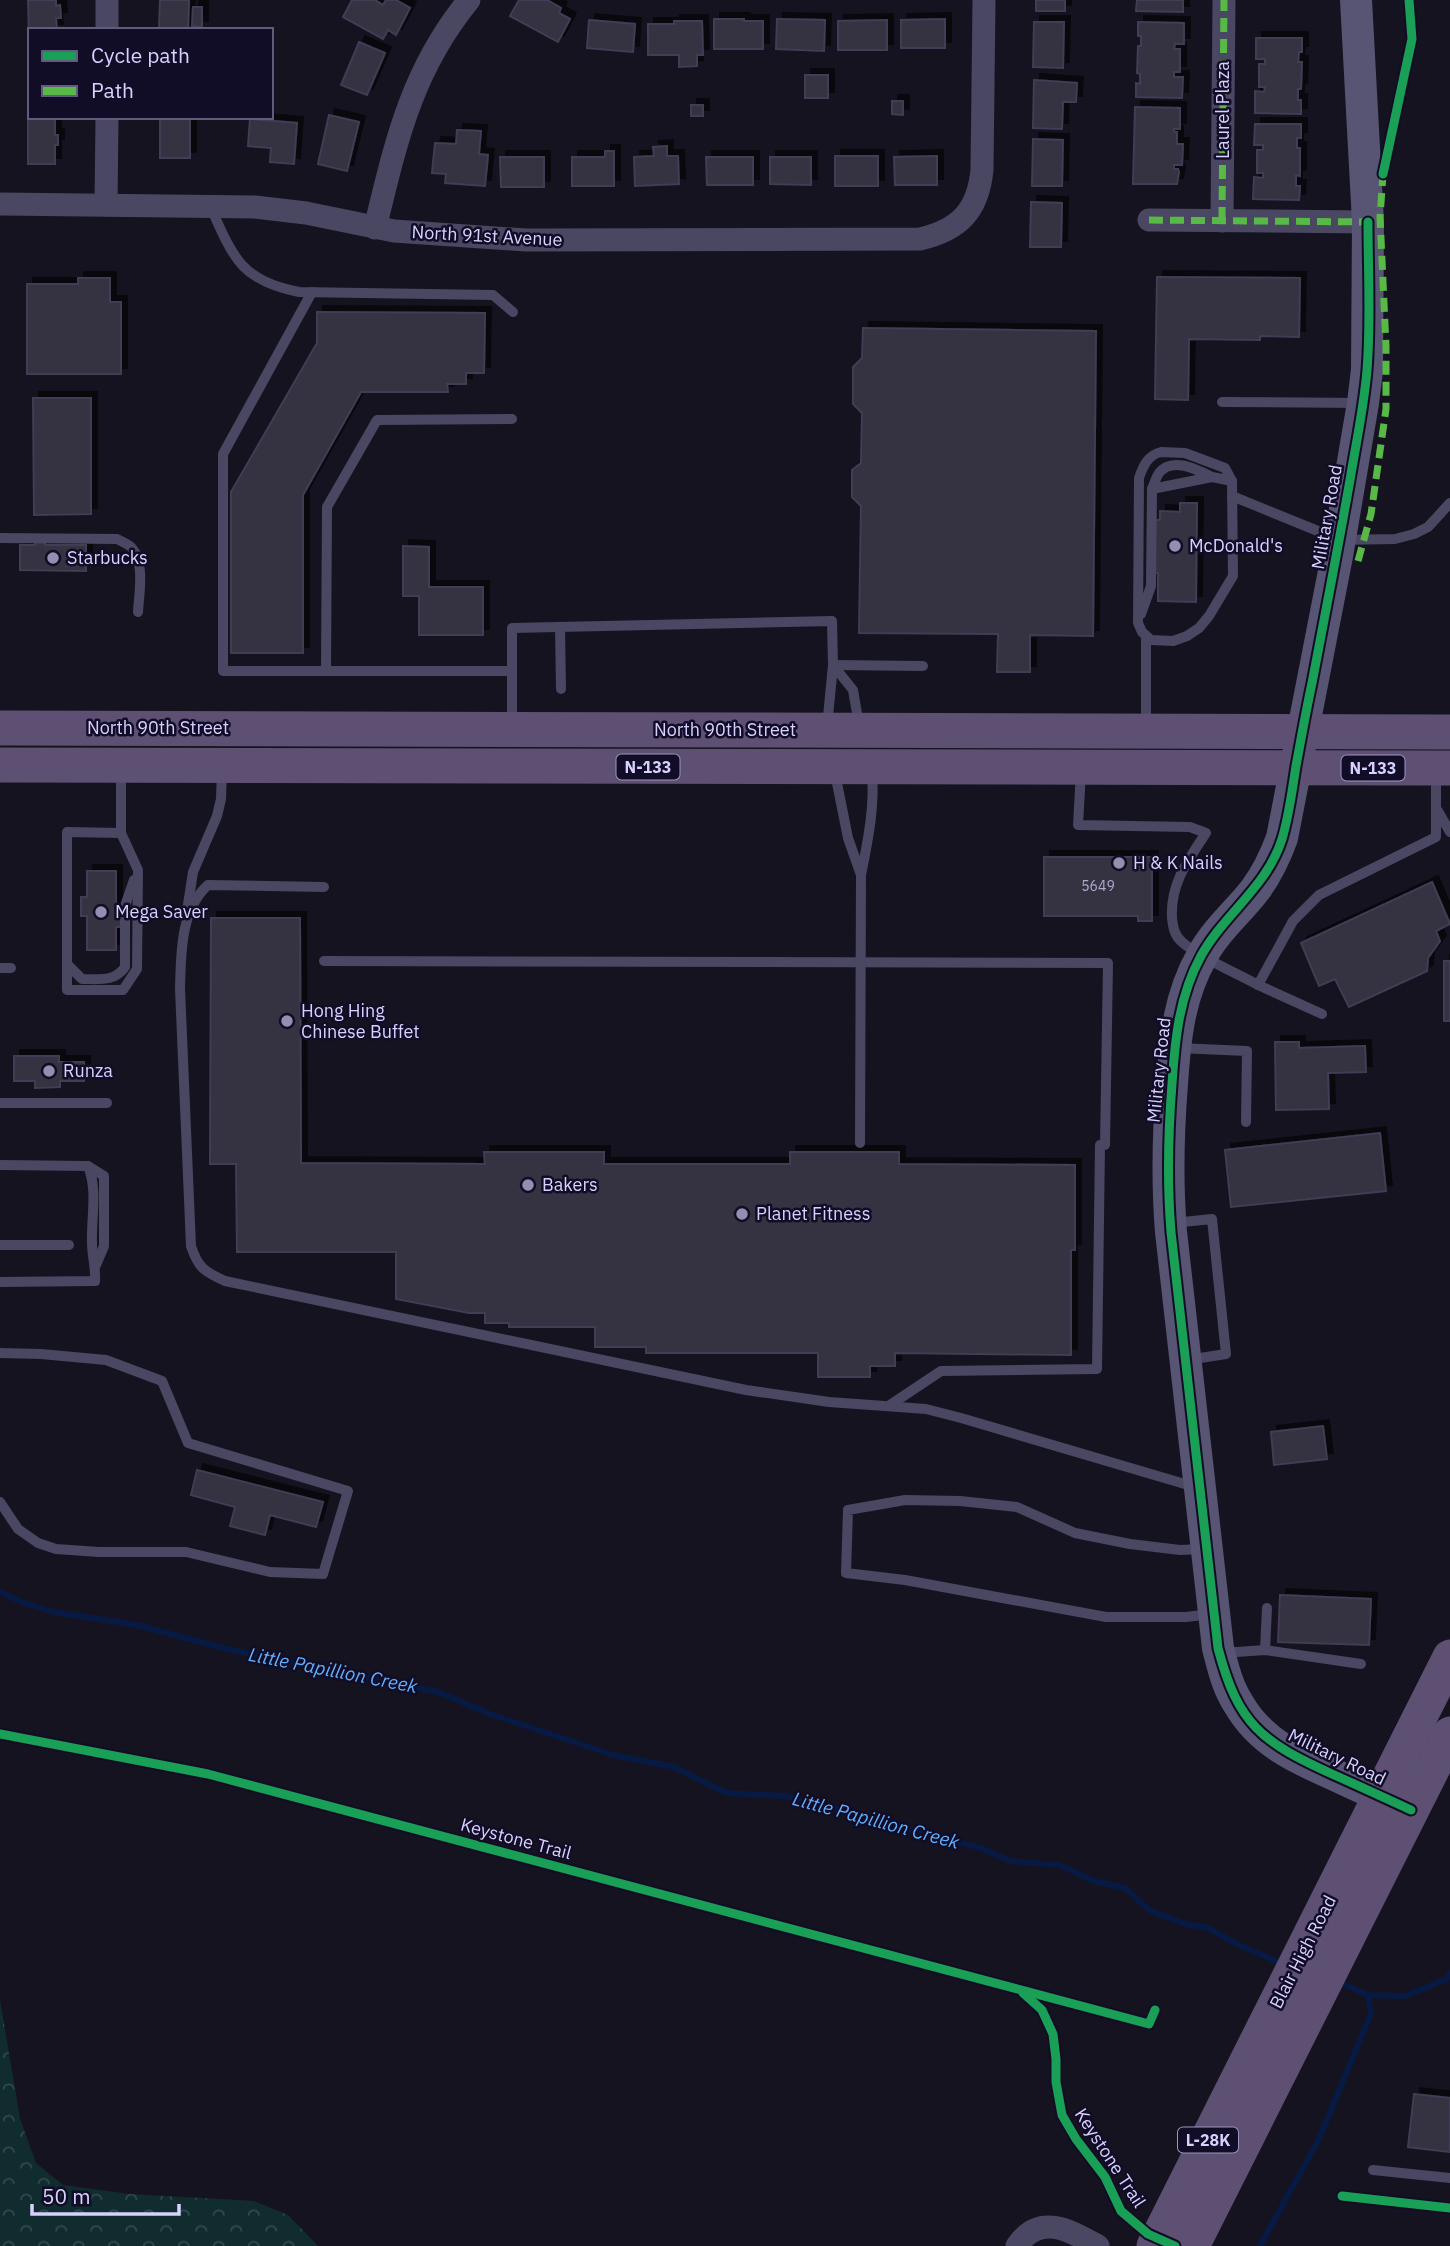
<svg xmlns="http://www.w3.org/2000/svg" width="1450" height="2246" viewBox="0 0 1450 2246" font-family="'IBM Plex Sans',sans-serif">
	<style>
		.forest { fill: url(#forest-crowns) }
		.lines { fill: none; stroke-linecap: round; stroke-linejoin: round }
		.stream { stroke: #071a43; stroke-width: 6 }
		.building { fill: #343042; stroke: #423c54; stroke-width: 2; filter: url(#shadow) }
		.lane { stroke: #494761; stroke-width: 10 }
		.street { stroke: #494761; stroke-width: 23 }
		.secondary { stroke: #575474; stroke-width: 32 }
		.primary { stroke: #5d5072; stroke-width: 35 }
		.quiet { stroke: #58b947; stroke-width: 7; stroke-dasharray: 14 7; stroke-linecap: butt }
		.cycleway-casing { stroke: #120d26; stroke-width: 13 }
		.cycleway { stroke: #1a9f57; stroke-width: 9 }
		.poi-dot { fill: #948eb1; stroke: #120d26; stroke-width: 2.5 }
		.labels { text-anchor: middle; stroke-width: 5; stroke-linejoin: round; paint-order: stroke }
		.number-label { font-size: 14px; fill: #afa9d0 }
		.shield { fill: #120d26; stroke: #9d96be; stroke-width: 2 }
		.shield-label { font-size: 16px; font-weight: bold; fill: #d8d1ff }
		.street-label { font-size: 18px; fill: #d8d1ff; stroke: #120d26 }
		.poi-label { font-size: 18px; fill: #d8d1ff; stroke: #120d26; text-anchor: start }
		.water-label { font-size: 19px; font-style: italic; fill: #5fb0ff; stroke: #120d26 }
	</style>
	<defs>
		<pattern id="forest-crowns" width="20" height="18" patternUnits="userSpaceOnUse" patternTransform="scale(1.75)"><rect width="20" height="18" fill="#102c2e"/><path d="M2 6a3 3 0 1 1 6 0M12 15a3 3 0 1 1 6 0" fill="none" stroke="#324a4d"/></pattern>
		<filter id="shadow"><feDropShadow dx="6" dy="-6" stdDeviation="0" flood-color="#0009"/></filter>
	</defs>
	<rect width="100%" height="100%" fill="#161320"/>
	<!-- forest -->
	<polygon class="forest" points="0,2000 20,2119 36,2163 63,2185 129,2194 254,2201 288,2215 318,2246 0,2246"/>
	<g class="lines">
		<!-- stream -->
		<g class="stream">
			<polyline points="0,1592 24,1603 54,1612 137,1625 227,1649 438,1692 490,1714 613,1755 674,1767 726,1793 786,1796 981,1848 1010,1861 1059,1865 1094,1881 1125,1888 1149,1910 1185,1924 1208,1928 1237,1944 1285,1965"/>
			<polyline points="1339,1982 1368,1995 1405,1996 1447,1979 1450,1973"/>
			<polyline points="1260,2246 1319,2139 1371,2013 1368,1995"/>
		</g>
	</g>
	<!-- building -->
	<g class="building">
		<polygon points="28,0 56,0 56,6 60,5 61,18 56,18 57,30 30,30 29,36"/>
		<polygon points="160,0 189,0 188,30 159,30"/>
		<polygon points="352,0 375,0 383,5 386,0 396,0 410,8 396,35 388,30 383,39 343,17"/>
		<polygon points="519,0 547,0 561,8 559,13 570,19 558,42 510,16"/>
		<rect x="1036" y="0" width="29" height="11"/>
		<polygon points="1137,0 1183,0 1183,12 1136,11"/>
		<polygon points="193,7 202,7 202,27 192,26"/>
		<polygon points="714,19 744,19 744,21 763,21 763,49 714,49"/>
		<polygon points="777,19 825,20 824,51 776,49"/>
		<polygon points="945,19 945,48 901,48 901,20"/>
		<polygon points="589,20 635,24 633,52 587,48"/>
		<polygon points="887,20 887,50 838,50 838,21"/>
		<polygon points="674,21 702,21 703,55 697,55 697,66 679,67 679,55 648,55 648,24 674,24"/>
		<polygon points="1034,22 1064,22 1063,68 1033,67"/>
		<polygon points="1138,22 1184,23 1184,44 1175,44 1174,49 1180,49 1180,72 1174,72 1174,77 1183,77 1182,98 1136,97 1136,83 1140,84 1140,74 1137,73 1138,46 1141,46 1141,36 1138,36"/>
		<polygon points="1256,38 1302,38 1302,52 1299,52 1298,62 1302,62 1301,89 1298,89 1298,100 1301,100 1301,114 1255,113 1255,91 1264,92 1265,87 1259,87 1259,64 1265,64 1265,59 1256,59"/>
		<polygon points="359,42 385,53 367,95 341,85"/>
		<rect x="805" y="75" width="23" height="23"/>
		<polygon points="1034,80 1077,83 1076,102 1063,102 1062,129 1033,128"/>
		<polygon points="892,101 903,101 903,115 892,114"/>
		<rect x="691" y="105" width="12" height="11"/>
		<polygon points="1135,107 1180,108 1180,129 1174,129 1174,132 1177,132 1177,144 1183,144 1182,165 1174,165 1174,169 1178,169 1179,172 1177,184 1133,184"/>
		<polygon points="28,115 30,117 55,117 55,135 58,135 58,145 55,145 55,164 28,164"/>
		<polygon points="329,115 359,122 347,171 318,164"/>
		<rect x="160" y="117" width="30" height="41"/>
		<polygon points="250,119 297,123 294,164 270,162 271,148 248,146"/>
		<polygon points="1255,124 1301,124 1301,138 1297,138 1297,148 1300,148 1300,176 1296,175 1296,186 1300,186 1299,200 1253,199 1254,177 1263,178 1263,173 1257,173 1257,150 1263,150 1263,145 1254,145"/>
		<polygon points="457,130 481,131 479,154 488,155 485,186 445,183 446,174 432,173 435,143 456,144"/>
		<polygon points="1033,139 1063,140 1062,186 1032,186"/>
		<polygon points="667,146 667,156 678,156 679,184 635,186 634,157 654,156 653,147"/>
		<polygon points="605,151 614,151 614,186 572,186 572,157 605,157"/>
		<rect x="835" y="156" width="43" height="30"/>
		<polygon points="937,156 937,185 895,185 894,157"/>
		<polygon points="500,157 544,157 544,187 501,187"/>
		<polygon points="706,157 753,157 753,185 707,185"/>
		<polygon points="770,157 811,157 811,185 770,184"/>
		<polygon points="1031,202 1062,203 1061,247 1030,247"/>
		<polygon points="1157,277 1300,278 1299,337 1260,336 1260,340 1189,339 1188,400 1155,399"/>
		<polygon points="78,278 110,278 110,302 121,302 121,374 27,374 27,284 78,284"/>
		<polygon points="317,312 485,313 484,373 466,373 466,384 447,384 448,392 361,392 303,495 303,653 231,653 231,492 317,343"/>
		<polygon points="863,328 1096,331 1093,636 1030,635 1030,672 997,672 998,634 859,633 861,506 852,497 852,470 861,463 862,413 853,404 853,367 862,358"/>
		<polygon points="33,398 91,398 91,514 34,515"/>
		<polygon points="1180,503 1197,503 1196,602 1158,601 1158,573 1153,573 1154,520 1160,520 1160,511 1180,512"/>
		<polygon points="35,540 45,540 45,545 86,545 86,571 20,570 20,545 35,545"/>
		<polygon points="403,546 429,547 429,587 483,587 483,635 419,635 419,596 403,596"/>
		<polygon points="1044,857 1152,857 1152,921 1138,921 1138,916 1044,916"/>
		<polygon points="87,871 116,871 116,909 121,909 121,927 116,927 116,950 87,950 87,916 81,916 81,897 87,897"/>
		<polygon points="1432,882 1450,924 1436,931 1440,941 1428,958 1427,971 1349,1007 1335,979 1319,986 1301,943"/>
		<polygon points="211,918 300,918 301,1163 485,1164 484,1152 604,1152 604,1164 790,1164 790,1152 899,1152 899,1164 1075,1165 1075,1250 1071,1250 1071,1355 895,1353 895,1366 870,1366 870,1377 818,1377 818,1353 646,1353 646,1347 595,1347 595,1327 509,1327 509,1323 485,1323 485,1313 469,1313 396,1299 396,1252 237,1252 236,1164 210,1164"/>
		<rect x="1444" y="961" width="6" height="60"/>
		<polygon points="1275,1042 1299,1042 1299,1048 1365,1046 1366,1072 1328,1073 1329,1109 1276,1110"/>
		<polygon points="14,1056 59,1056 59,1062 84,1062 84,1081 60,1081 60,1087 35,1088 35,1081 14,1081"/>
		<polygon points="1380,1133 1386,1191 1231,1207 1225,1150"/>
		<polygon points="1323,1426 1327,1459 1274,1465 1271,1432"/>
		<polygon points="197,1470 323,1502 316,1527 270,1515 265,1535 230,1526 235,1507 191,1495"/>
		<polygon points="1280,1595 1371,1599 1369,1645 1278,1642"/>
		<polygon points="1414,2094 1450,2098 1450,2152 1408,2147"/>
	</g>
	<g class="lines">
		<!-- lane -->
		<g class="lane">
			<path d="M211 208C233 257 241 281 299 292L493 295 513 312"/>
			<polyline points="312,292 223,454 223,671 326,671"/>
			<polyline points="1222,402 1361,403"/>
			<path d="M1161 452 1185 453 1225 468 1232 481 1233 576 1209 616 1199 628 1187 636 1173 641 1151 640 1142 632 1138 623 1139 478C1143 466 1148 455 1161 452Z"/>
			<path d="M1152 489C1154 485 1156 477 1159 473 1172 456 1198 470 1212 477"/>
			<polyline points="1232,496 1340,540 1395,539 1414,534 1428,527 1450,503"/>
			<path d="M0 538 117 539C122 542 129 544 132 548 145 563 139 594 138 612"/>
			<polyline points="1141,614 1151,586 1152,489 1212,477 1232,481"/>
			<polyline points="560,627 561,689"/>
			<polyline points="833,665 853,690 859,725"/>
			<polyline points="833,665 923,666"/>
			<polyline points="512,671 326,671 327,507 377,420 512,419"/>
			<polyline points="512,724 512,628 832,621 833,665 827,727"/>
			<polyline points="1146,728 1146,636"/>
			<path d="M1081 771 1078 825 1190 827 1206 833C1188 860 1170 884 1172 918 1173 927 1174 935 1182 942 1197 956 1238 974 1258 985L1293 921 1319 895 1436 837V773"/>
			<path d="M835 773 848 838 861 875C868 840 875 807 872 770"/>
			<polyline points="1438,811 1450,832"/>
			<polyline points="121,833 138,870 137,969 123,990 67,990 67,832 121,833 121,768"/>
			<path d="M324 887 208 885C180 910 181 955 180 989L191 1246C198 1268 205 1272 225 1281L746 1390 829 1402 926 1409 961 1418 1195 1487"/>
			<polyline points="187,911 193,872 217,816 221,799 222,768"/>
			<polyline points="324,961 1108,963 1105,1145"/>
			<path d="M67 964 82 979C99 979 115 982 125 967V906L134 880"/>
			<polyline points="0,968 11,968"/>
			<polyline points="1258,985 1322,1014"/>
			<polyline points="1178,1048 1247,1051 1246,1122"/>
			<polyline points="0,1103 107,1103"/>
			<polyline points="860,1143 861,875"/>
			<polyline points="0,1165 88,1166 104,1176 104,1246 96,1265"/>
			<polyline points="1173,1223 1212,1219 1226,1354 1187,1360"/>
			<polyline points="0,1245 69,1245"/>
			<path d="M0 1282 95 1281C96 1268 92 1256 92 1243 91 1218 98 1190 88 1166"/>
			<polyline points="0,1353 41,1354 106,1360 162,1381 188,1443 348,1491 323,1574 270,1572 186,1552 99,1552 56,1549 38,1543 18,1529 0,1502"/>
			<polyline points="890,1405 941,1371 1097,1369 1100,1145"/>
			<polyline points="1204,1549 1180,1550 1130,1544 1075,1533 1017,1507 960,1501 905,1500 848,1510 846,1573 905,1580 1106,1617 1186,1617 1211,1614"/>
			<polyline points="1265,1650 1267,1608"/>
			<polyline points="1222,1653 1265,1650 1361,1664"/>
			<polyline points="1373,2170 1450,2178"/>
		</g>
		<!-- street -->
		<g class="street">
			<polyline points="107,30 107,0"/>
			<path d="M0 204 255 207 306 213 394 231 526 240 920 239C959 230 978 211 982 170L984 0"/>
			<polyline points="106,205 107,117"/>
			<polyline points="1149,220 1368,222"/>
			<polyline points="1222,221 1224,0"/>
			<path d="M375 228C396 142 411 71 469 0"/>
			<path d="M1017 2246C1040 2212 1071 2231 1098 2246"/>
		</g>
		<!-- secondary -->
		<path class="secondary" d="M1356 0 1368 222 1367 370 1363 403 1337 556 1282 838C1275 857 1267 874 1255 890 1238 912 1215 931 1202 956 1179 996 1175 1039 1172 1084 1168 1134 1167 1183 1171 1232L1218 1648C1223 1667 1227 1686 1238 1703 1260 1742 1296 1758 1335 1775 1358 1786 1381 1796 1404 1807"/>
		<!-- primary -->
		<g class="primary">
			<polyline points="0,728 1450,732"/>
			<polyline points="0,765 1450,768"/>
			<polyline points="1154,2246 1450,1657"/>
			<polyline points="1192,2246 1450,1734"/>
		</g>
		<!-- quiet -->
		<g class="quiet">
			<polyline points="1149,220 1368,222"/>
			<polyline points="1222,221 1224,0"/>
			<polyline points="1358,561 1371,514 1386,409 1386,346 1380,217 1383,174"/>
		</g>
		<!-- cycleway casing -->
		<g class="cycleway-casing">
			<g id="cycleway">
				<polyline points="1383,174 1412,39 1409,0"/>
				<path d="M1368 222C1368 271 1371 321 1367 370 1364 407 1356 443 1350 480 1338 548 1325 615 1312 683 1306 711 1301 739 1296 766 1292 791 1289 816 1282 839 1267 887 1224 914 1201 956 1179 996 1175 1040 1172 1084 1168 1134 1167 1183 1171 1232L1218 1648C1238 1725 1262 1742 1332 1774 1359 1786 1385 1798 1411 1810"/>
				<polyline points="0,1734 208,1774 1149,2024 1155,2010"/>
				<polyline points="1023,1993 1042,2010 1053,2034 1056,2059 1056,2082 1062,2115 1076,2139 1105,2177 1121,2211 1148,2234 1175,2246"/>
				<polyline points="1342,2196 1450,2208"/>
			</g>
		</g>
		<!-- cycleway -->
		<use href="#cycleway" class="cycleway"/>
	</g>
	<!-- markers -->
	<g class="poi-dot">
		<circle cx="1175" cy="546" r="7"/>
		<circle cx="53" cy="558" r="7"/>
		<circle cx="1119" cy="863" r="7"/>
		<circle cx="101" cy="912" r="7"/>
		<circle cx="287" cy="1021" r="7"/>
		<circle cx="49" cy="1071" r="7"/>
		<circle cx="528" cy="1185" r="7"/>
		<circle cx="742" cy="1214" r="7"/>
	</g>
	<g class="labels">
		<!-- number labels -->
		<g class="number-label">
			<text x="1098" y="891">5649</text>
		</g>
		<!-- shield labels -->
		<g class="shield">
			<rect x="616.5" y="754.5" width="63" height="25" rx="5"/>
			<rect x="1341.5" y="755.5" width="63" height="25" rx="5"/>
			<rect x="1178" y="2127.5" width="60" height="25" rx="5"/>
		</g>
		<g class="shield-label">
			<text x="648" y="773">N-133</text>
			<text x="1373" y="774">N-133</text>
			<text x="1208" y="2146">L-28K</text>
		</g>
		<!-- street labels -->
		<g class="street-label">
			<text transform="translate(1223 110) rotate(-90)" y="6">Laurel Plaza</text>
			<text transform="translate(487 236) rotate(3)" y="6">North 91st Avenue</text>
			<text transform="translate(1327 517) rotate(-80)" y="6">Military Road</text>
			<text x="158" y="734">North 90th Street</text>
			<text x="725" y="736">North 90th Street</text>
			<text transform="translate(1159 1070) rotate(-84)" y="6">Military Road</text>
			<text transform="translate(1337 1757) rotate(26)" y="6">Military Road</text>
			<text transform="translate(516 1839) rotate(15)" y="6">Keystone Trail</text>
			<text transform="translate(1303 1952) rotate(-63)" y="6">Blair High Road</text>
			<text transform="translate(1110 2158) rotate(57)" y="6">Keystone Trail</text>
		</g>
		<!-- poi labels -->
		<g class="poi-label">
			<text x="1189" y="552">McDonald's</text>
			<text x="67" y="564">Starbucks</text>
			<text x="1133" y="869">H &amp; K Nails</text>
			<text x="115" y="918">Mega Saver</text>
			<text x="301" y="1017">Hong Hing<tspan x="301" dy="21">Chinese Buffet</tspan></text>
			<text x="63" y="1077">Runza</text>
			<text x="542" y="1191">Bakers</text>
			<text x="756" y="1220">Planet Fitness</text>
		</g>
		<!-- water labels -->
		<g class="water-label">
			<text transform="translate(333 1670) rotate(11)" y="7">Little Papillion Creek</text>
			<text transform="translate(876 1820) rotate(15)" y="7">Little Papillion Creek</text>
		</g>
	</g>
	<!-- legend -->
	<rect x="28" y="28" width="245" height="91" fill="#120d26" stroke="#615b7d" stroke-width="2"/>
	<rect x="42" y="51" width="35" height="10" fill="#1a9f57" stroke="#615b7d" stroke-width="2"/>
	<text x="91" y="63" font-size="21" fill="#d8d1ff">Cycle path</text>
	<rect x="42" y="86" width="35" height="10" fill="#58b947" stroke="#615b7d" stroke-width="2"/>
	<text x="91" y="98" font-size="21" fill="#d8d1ff">Path</text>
	<!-- scale -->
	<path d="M32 2204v10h147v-10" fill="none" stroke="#d8d1ff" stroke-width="3.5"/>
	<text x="42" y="2204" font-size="21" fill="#d8d1ff" stroke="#120d26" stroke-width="5" paint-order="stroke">50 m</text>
</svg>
